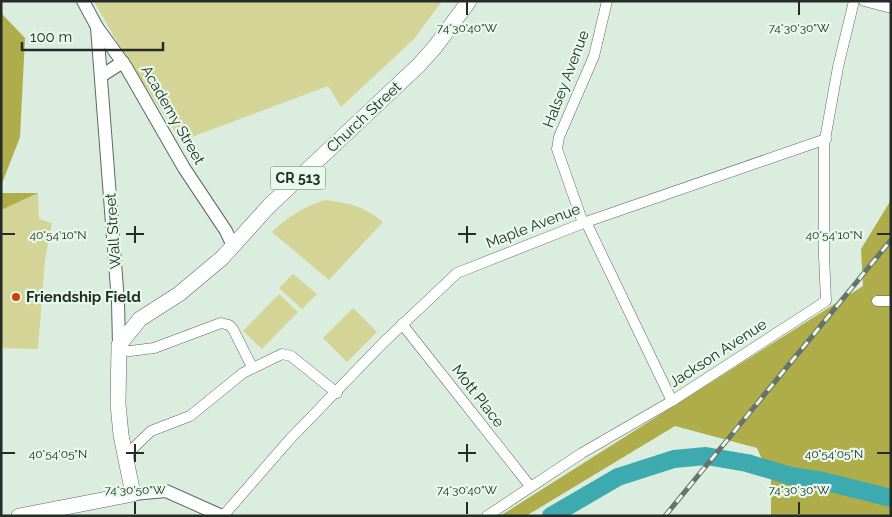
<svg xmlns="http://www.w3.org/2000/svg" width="892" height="517" viewBox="0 0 892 517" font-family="Raleway,sans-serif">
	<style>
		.green { fill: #d4d496 }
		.forest { fill: #aead4a }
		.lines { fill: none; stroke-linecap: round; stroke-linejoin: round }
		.river { stroke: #3daaaf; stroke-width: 18 }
		.minor-casing { stroke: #5a6b5f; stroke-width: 11 }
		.tertiary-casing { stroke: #5a6b5f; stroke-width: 14 }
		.primary-casing { stroke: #5a6b5f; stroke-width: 16 }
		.minor { stroke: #fff; stroke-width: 10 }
		.tertiary { stroke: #fff; stroke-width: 12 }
		.primary { stroke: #fff; stroke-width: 15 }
		.rail-casing { stroke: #67726a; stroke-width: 5 }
		.rail { stroke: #e7faec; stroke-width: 3; stroke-dasharray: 9; stroke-linecap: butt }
		.ticks { fill: none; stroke: #252c27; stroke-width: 2 }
		.poi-dot { fill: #c94401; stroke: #e7faec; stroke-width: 2 }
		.labels { text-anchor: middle; stroke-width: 4.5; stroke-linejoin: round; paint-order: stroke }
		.shield { fill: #e7faec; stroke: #5f6a62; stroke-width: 1 }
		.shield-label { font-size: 14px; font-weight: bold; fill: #252c27 }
		.street-label { font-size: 15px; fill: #252c27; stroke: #e7faec }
		.poi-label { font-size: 15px; font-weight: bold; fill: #252c27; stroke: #e7faec; text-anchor: start }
		.ticks-label { font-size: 12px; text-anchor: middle; fill: #252c27; stroke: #e7faec; stroke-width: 4.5; stroke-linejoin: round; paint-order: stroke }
	</style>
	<rect width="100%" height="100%" fill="#daeddf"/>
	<!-- green -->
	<g class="green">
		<polygon points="94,1 442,1 414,39 341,107 328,86 181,141 120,47"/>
		<polygon points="38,193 39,219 52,223 45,260 38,349 1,348 1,210"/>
		<path d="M325 200C350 203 363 206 383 222L329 280 272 232C288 216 304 207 325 200Z"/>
		<polygon points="293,274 317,294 302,309 279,288"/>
		<polygon points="279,294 298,312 262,349 243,331"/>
		<polygon points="353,308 377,332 347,362 323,338"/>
	</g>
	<!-- forest -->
	<g class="forest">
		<polygon points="1,13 25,38 20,137 1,186"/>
		<polygon points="1,193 38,193 1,210"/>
		<polygon points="891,200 891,516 771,516 771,479 757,448 675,426 526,516 500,516 863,286 861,249"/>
	</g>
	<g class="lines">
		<!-- river -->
		<polyline class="river" points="551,516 618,477 674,459 706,456 747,463 791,476 823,481 891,498"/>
		<!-- minor casing -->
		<g class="minor-casing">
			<g id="minor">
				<polyline points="864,1 891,8"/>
				<polyline points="586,222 672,401"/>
				<polyline points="583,223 557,149 559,137 594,56 607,1"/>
				<polyline points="877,301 891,301"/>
				<polyline points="402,324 530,486"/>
				<polyline points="119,350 130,351 154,348 221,323 229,325 233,329 252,367"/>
				<polyline points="125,456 151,431 190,416 243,373 282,354 291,356 337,393"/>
				<polyline points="223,516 290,439 384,342 457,273 586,222 826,139"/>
				<polyline points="487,516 582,453 672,401 826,301 824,256 824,145 838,67 854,1"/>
			</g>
		</g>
		<!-- tertiary casing -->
		<g class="tertiary-casing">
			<g id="tertiary">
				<polyline points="83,1 97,27 126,67 184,168 226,231 233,246"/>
				<polyline points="97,27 118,302 119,345"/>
				<polyline points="101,76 123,62"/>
				<polyline points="133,494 166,491 222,516"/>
			</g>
		</g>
		<!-- primary casing -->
		<g class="primary-casing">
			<polyline id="primary" points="19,516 133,494 121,435 118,404 119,345 140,319 179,294 222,258 269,206 419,65 435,47 469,1"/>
		</g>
		<!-- minor -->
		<use href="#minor" class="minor"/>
		<!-- tertiary -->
		<use href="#tertiary" class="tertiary"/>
		<!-- primary -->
		<use href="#primary" class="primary"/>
		<!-- rail casing -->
		<g class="rail-casing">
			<polyline id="rail" points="665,516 891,240"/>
		</g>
		<!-- rail -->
		<use href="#rail" class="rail"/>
	</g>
	<!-- ticks -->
	<path class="ticks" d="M467 2V15M799 2V15M135 226V243M467 226V243M2 234H15M126 234H144M458 234H476M877 234H890M135 444V462M467 444V462M2 453H15M126 453H144M458 453H476M877 453H890M135 502V514M467 502V514M799 502V514"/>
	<!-- markers -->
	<circle class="poi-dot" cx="16" cy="297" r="5"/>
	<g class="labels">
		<!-- shield labels -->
		<rect class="shield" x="270.5" y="166.5" width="55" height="23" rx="4"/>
		<g class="shield-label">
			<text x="298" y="183">CR 513</text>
		</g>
		<!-- street labels -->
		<g class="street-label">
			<text transform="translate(566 79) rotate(-69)" y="5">Halsey Avenue</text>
			<text transform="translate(173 115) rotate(60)" y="5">Academy Street</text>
			<text transform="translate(364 117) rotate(-43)" y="5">Church Street</text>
			<text transform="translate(533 226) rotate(-21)" y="5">Maple Avenue</text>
			<text transform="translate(113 231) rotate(-94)" y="5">Wall Street</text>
			<text transform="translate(718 353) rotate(-33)" y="5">Jackson Avenue</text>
			<text transform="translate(478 396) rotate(52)" y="5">Mott Place</text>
		</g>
		<!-- poi labels -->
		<g class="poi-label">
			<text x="26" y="302">Friendship Field</text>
		</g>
	</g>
	<g class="ticks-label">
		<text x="467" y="32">74°30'40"W</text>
		<text x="799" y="32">74°30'30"W</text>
		<text x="58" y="239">40°54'10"N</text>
		<text x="834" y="239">40°54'10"N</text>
		<text x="58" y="458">40°54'05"N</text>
		<text x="834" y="458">40°54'05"N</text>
		<text x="135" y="494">74°30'50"W</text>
		<text x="467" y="494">74°30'40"W</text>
		<text x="799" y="494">74°30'30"W</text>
	</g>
	<!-- border -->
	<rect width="892" height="517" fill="none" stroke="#252c27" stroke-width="5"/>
	<!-- scale -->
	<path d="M22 42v8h141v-8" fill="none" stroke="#252c27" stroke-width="2.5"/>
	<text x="30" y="42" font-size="15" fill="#252c27" stroke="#e7faec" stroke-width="4" paint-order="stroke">100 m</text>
</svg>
